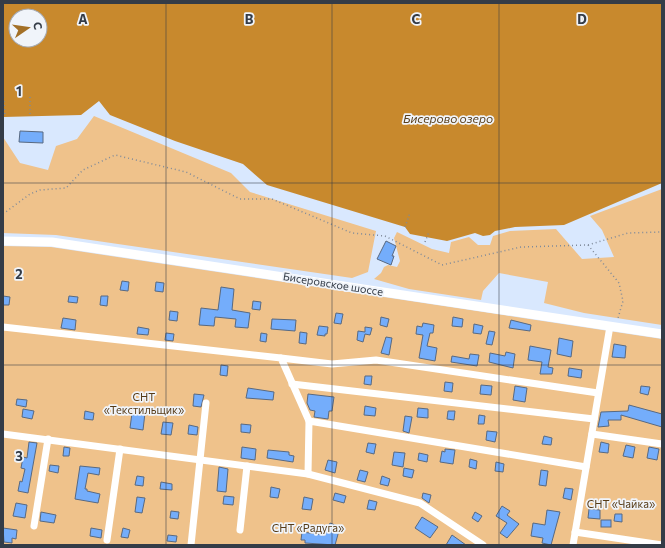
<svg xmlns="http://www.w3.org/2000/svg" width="665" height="548" viewBox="0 0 665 548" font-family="Commissioner,sans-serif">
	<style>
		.green { fill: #efc28b }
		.water { fill: #c8892d; fill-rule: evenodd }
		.building { fill: #74adfb; stroke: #586981 }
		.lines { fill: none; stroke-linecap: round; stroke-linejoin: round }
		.path { stroke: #7f8a9a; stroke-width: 1.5; stroke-dasharray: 1 3; stroke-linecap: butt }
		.minor { stroke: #fff; stroke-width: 7 }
		.major { stroke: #fff; stroke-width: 9 }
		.grid { fill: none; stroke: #343c47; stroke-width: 1; stroke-opacity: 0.55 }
		.labels { text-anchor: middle; stroke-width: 3.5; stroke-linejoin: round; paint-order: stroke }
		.street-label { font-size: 11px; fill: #343c47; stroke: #f0f4fa }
		.park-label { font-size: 11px; fill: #563b17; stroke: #f0f4fa }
		.water-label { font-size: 12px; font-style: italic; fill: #593f1b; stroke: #f0f4fa }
		.grid-label { font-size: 13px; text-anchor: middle; font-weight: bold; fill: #343c47; stroke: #f0f4fa; stroke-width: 3.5; stroke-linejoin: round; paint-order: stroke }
	</style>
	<rect width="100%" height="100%" fill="#d9e8fe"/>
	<!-- green -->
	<g class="green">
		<polygon points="94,116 231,173 250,192 376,231 368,272 352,278 56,235 3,233 3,137 20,163 48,170 56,146 77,139"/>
		<polygon points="662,189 662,325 584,313 544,303 548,282 499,273 483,291 481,300 409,289 374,279 381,273 384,267 388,265 397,267 400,261 394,238 397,232 432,249 449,253 451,242 469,237 478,245 490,245 493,236 510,231 556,229 582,259 614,257 602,230 590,216"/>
		<polygon points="3,246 51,247 662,339 662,545 3,545"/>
	</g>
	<!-- water -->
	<path class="water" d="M3 3H662V183L564 225 515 227 495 231 490 235 483 236 475 233 447 241 410 234 405 227 267 185 243 164 175 141 110 115 99 101 81 115 3 117ZM16 16H40V40H16Z"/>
	<!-- building -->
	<g class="building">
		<polygon points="20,131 43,132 43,143 19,142"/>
		<polygon points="386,241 396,246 392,256 394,256 391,265 377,259"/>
		<polygon points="122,281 129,282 128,291 120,290"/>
		<polygon points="156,282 164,283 163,292 155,291"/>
		<polygon points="221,287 234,289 232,310 250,313 248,328 235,327 236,319 215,317 214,326 199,325 201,308 218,310"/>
		<polygon points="3,296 10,297 9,305 3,305"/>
		<polygon points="69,296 78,297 77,303 68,302"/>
		<polygon points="101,296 108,296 107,306 100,305"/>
		<polygon points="253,301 261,302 260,310 252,309"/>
		<polygon points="170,311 178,312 177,321 169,320"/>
		<polygon points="336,313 343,314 341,324 334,323"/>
		<polygon points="381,317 389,319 387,327 380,325"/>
		<polygon points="453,317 463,319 462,327 452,326"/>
		<polygon points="63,318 76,320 75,330 61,328"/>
		<polygon points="272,319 296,320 295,331 271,329"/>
		<polygon points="511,320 531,325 530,331 509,328"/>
		<polygon points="423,323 434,325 433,333 430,333 427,346 437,348 435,361 419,358 423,335 416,334 417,326 422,327"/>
		<polygon points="474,324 483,326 481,334 473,333"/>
		<polygon points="319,326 328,327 327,334 325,334 325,336 317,335"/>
		<polygon points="138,327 149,329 148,335 137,334"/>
		<polygon points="365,327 372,328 370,335 365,334 363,342 357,340 358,331 365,332"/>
		<polygon points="489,331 495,332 492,345 486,344"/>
		<polygon points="300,332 307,333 306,344 299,343"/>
		<polygon points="166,333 174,334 173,341 165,340"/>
		<polygon points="261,333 267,334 266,342 260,341"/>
		<polygon points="386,337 392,338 389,355 381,353"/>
		<polygon points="559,338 573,341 571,357 557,354"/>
		<polygon points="614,344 626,346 625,358 612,357"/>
		<polygon points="530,346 551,350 548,367 553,368 552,374 540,374 542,362 528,360"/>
		<polygon points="506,352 515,354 513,368 489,362 490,353 505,356"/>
		<polygon points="470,354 479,355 477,366 451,362 452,356 469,359"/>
		<polygon points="221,365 228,366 227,376 220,375"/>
		<polygon points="569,368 582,370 581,378 568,376"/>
		<polygon points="365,376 372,376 371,385 364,384"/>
		<polygon points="445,382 453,383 452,392 444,391"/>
		<polygon points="481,385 492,386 491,395 480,394"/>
		<polygon points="515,386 527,388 525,402 513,400"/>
		<polygon points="641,386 650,387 648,395 640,393"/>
		<polygon points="248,388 274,392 273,400 246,398"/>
		<polygon points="194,394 204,395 201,407 193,406"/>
		<polygon points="308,394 334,397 332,411 329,411 328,419 314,417 315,411 310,410 307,403"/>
		<polygon points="17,399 27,400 26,407 16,405"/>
		<polygon points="629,405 662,414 662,427 621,415 621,420 608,420 609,426 598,427 601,412 628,411"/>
		<polygon points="365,406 376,408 375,416 364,415"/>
		<polygon points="418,408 428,409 428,418 417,417"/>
		<polygon points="23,409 34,411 32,419 22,417"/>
		<polygon points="85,411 94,413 93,420 84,419"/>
		<polygon points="136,411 145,413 143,430 130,428 132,413 136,413"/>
		<polygon points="448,411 455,411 454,420 447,419"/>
		<polygon points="479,415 485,416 484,424 478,424"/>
		<polygon points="405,416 412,417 409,433 403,431"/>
		<polygon points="163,422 173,423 171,435 161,434"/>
		<polygon points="241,424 251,425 250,433 241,432"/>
		<polygon points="189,425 198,427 197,435 188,434"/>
		<polygon points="487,431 497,432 495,442 486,440"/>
		<polygon points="544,436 552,438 551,445 542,444"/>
		<polygon points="29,442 37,443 28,493 18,491 20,481 22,482 25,469 21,468 23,457 27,458"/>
		<polygon points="601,442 609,444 608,453 599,452"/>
		<polygon points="368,443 376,444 374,454 366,452"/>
		<polygon points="626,445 635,447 633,458 623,456"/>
		<polygon points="64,447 70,448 69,456 63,456"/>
		<polygon points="242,447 256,449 255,460 241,458"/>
		<polygon points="649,447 659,449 657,460 647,458"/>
		<polygon points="445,449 455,450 453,464 440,462 442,451 445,452"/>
		<polygon points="268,450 289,452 289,455 294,456 293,462 267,458"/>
		<polygon points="394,452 405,453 403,467 392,465"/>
		<polygon points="419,453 428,455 427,462 418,460"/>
		<polygon points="470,459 477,461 476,469 469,467"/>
		<polygon points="328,460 337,462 335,473 325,470"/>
		<polygon points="496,462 504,464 503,472 495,471"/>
		<polygon points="50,465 59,466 58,473 49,471"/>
		<polygon points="80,466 100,468 99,475 88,473 85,489 87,489 87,491 100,494 98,503 75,499"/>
		<polygon points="219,467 228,469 226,492 217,491"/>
		<polygon points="404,468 414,470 412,478 403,476"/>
		<polygon points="360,470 368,472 365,482 357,480"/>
		<polygon points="541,470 548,471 546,486 539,485"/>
		<polygon points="137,476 144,477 143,486 135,485"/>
		<polygon points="382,476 390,479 388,486 380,484"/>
		<polygon points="161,482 172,484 172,490 160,489"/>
		<polygon points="271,487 280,489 278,498 270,497"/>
		<polygon points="565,488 573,489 571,500 563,498"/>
		<polygon points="335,493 346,496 344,503 333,500"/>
		<polygon points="423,493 431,495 429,503 422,498"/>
		<polygon points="224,496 234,497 233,505 223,504"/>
		<polygon points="137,497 145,498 142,513 135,512"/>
		<polygon points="304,497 313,499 311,510 302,509"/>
		<polygon points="369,500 377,502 375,510 367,509"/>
		<polygon points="16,503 27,505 25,518 13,516"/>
		<polygon points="502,506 510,511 507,515 519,524 507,538 500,533 507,523 496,516"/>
		<polygon points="589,509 600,510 600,519 588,518"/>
		<polygon points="547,510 560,512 551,545 542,543 543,538 531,536 533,523 545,525"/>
		<polygon points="171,511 179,512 178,519 170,518"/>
		<polygon points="41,512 56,515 54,523 40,521"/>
		<polygon points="475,512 482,516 478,522 472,518"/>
		<polygon points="615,514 622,514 622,522 614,521"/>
		<polygon points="422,517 438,527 430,538 415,528"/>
		<rect x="601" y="520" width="10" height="7"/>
		<polygon points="330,523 340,527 335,545 305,543 305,540 301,540 302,532 325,535"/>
		<polygon points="3,528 17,530 16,539 12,538 12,543 4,542"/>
		<polygon points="91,528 102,530 101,538 90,536"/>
		<polygon points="123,528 130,530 128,538 121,537"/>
		<polygon points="168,535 177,536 176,542 167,541"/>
		<polygon points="452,535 466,545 446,545"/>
	</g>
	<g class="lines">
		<!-- path -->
		<g class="path">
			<polyline points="3,89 5,117"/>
			<polyline points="30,97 30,117"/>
			<polyline points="3,214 30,194 40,190 66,188 83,170 115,155 186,172 240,199 272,199 352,233 385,236 442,265 521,247 588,245 628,233 662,232"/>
			<polyline points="405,227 410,213"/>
			<polyline points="425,242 429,232"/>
			<polyline points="588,245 619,283 623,301 618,318"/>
		</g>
		<!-- minor -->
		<g class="minor">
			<polyline points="3,327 281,358 309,421"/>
			<polyline points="281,358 332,364 376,360 598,393"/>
			<polyline points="292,384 594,419"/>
			<polyline points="3,434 308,474 420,503 483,545"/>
			<polyline points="592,434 662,444"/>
			<polyline points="308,474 309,421 586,467"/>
			<polyline points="34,526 48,439"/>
			<polyline points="240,530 247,466"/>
			<polyline points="575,532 662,545"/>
			<polyline points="107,540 120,449"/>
			<polyline points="191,545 206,403"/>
			<polyline points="573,545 610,326"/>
		</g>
		<!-- major -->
		<polyline class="major" points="3,241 52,242 662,334"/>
	</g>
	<!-- grid -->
	<path class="grid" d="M166 3V545M332 3V545M499 3V545M3 183H662M3 365H662"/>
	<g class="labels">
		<!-- street labels -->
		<g class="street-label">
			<text transform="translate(333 284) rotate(9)" y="4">Бисеровское шоссе</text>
		</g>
		<!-- park labels -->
		<g class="park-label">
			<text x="144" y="401">СНТ<tspan x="144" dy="13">«Текстильщик»</tspan></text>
			<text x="621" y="508">СНТ «Чайка»</text>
			<text x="308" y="532">СНТ «Радуга»</text>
		</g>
		<!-- water labels -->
		<g class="water-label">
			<text x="448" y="123">Бисерово озеро</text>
		</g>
	</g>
	<g class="grid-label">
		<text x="83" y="24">A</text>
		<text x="249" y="24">B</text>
		<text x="416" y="24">C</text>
		<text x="582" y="24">D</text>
		<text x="19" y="96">1</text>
		<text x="19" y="279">2</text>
		<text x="19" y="461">3</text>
	</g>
	<!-- border -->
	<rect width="665" height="548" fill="none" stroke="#343c47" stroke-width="8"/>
	<!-- north arrow -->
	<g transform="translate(28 28) rotate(77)"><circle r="19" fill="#f0f4fa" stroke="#a5aab2"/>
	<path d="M0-3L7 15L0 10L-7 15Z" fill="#a37027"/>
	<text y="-6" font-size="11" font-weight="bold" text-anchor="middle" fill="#343c47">С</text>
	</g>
</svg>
